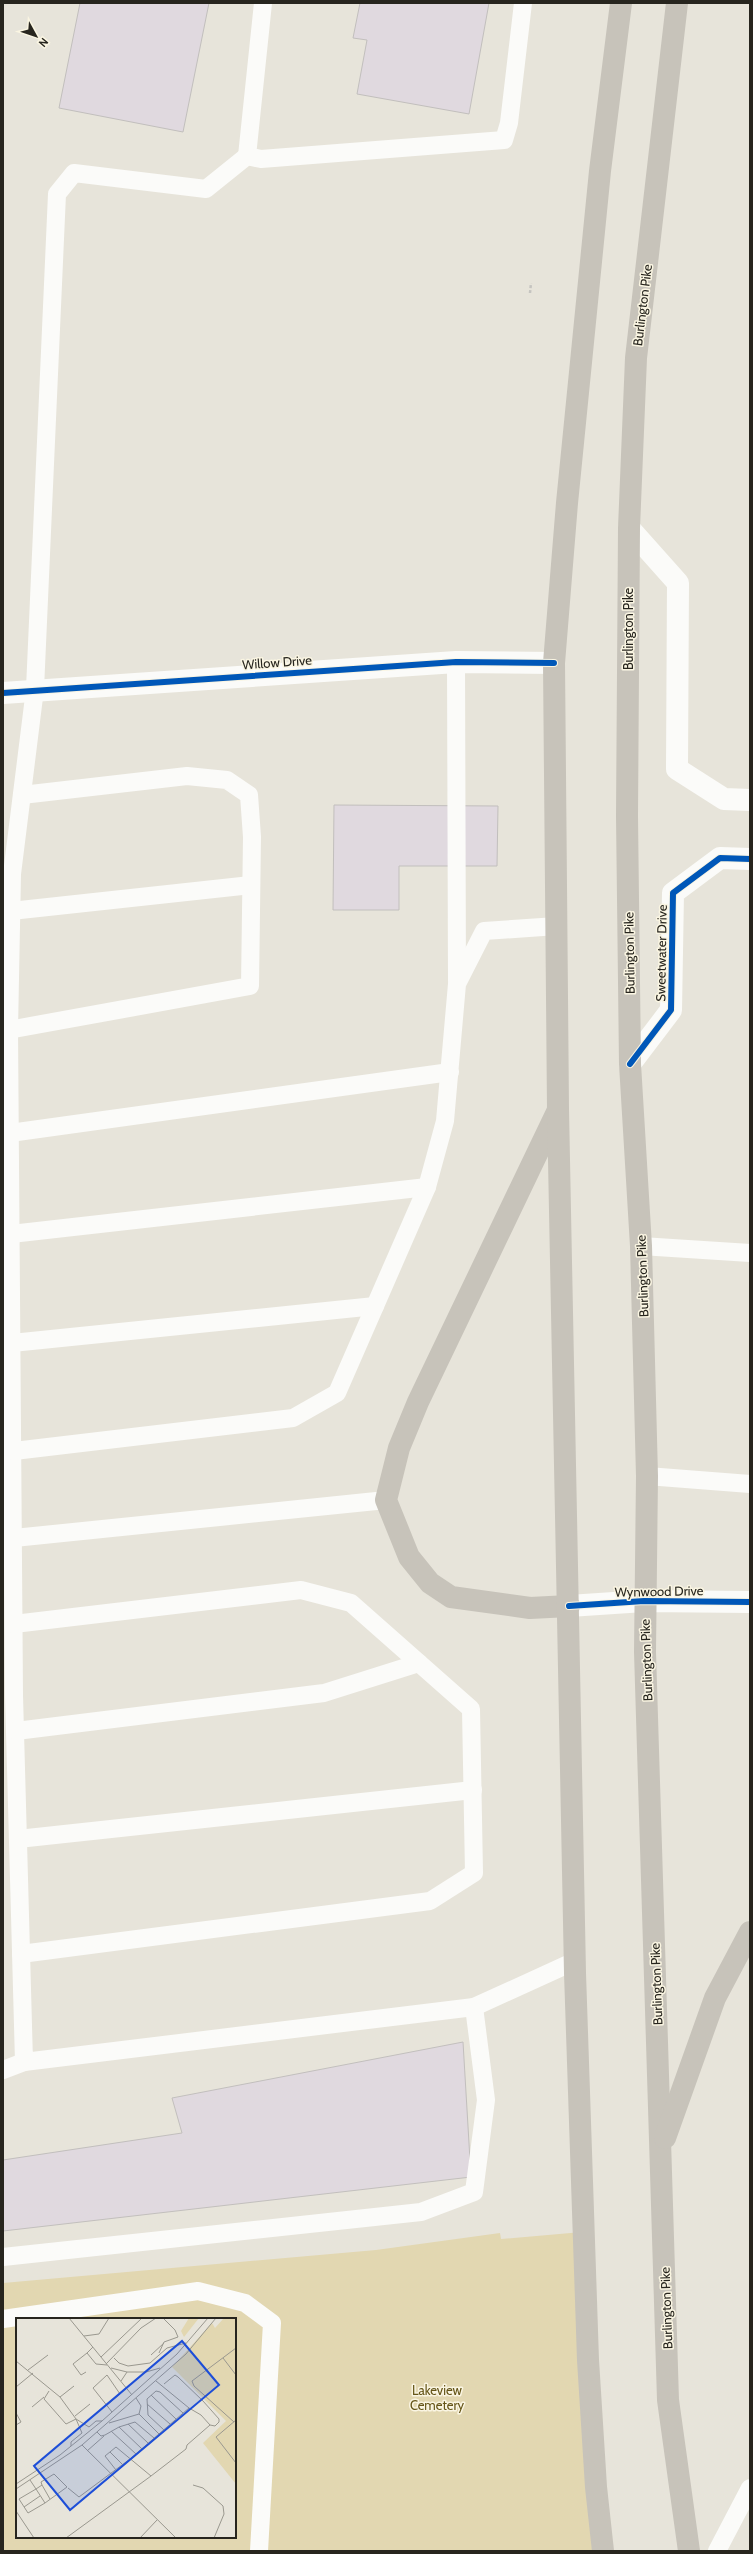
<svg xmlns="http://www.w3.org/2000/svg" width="753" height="2554" viewBox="0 0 753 2554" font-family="Cabin,sans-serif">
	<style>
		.green { fill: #e2d7b1; fill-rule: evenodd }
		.building { fill: #e0d9df; stroke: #c2bfbd }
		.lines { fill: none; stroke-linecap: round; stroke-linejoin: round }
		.path { stroke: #c5c4c0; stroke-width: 2.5; stroke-dasharray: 3 2; stroke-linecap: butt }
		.service { stroke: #fbfbf9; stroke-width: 18 }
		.minor { stroke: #fbfbf9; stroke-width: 22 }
		.trunk { stroke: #c7c3ba; stroke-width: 22 }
		.cycleway-casing { stroke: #faf5e2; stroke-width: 8 }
		.cycleway { stroke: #0057b8; stroke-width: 6 }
		.labels { text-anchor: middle; stroke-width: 3; stroke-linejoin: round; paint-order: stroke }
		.street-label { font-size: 13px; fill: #27251e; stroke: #faf5e2 }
		.park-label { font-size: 13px; fill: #655518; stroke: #faf5e2 }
		.inset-road { fill: none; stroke: #9a988f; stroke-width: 1 }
		.view { fill: #1d4ed8; fill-opacity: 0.15; stroke: #1d4ed8; stroke-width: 2 }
		.inset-edge { fill: none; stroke: #27251e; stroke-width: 2 }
	</style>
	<rect width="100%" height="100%" fill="#e7e4da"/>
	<!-- green -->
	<path class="green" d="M582 2232 603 2551H3V2283L376 2250 500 2233 501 2239ZM17 2319H235V2537H17Z"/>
	<!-- building -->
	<g class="building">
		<polygon points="80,3 209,3 183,132 59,108"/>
		<polygon points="360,3 489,3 469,114 357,94 367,40 353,38"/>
		<polygon points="334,805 498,806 497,866 399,866 399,910 333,910"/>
		<polygon points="463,2042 471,2177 3,2231 3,2160 182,2133 172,2098"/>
	</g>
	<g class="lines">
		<!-- path -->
		<polyline class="path" points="530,293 531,283"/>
		<!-- service -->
		<g class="service">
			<polyline points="263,3 247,156 261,159 504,140 509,123 523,3"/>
			<polyline points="247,156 206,189 74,173 57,194 35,689 12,874 9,1030 14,1695 24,2062 474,2007 575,1961"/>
			<polyline points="456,662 457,981"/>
			<polyline points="11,911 251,885"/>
			<polyline points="3,1031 250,986 252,837 249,795 227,780 187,776 22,795"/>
			<polyline points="10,1133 450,1072"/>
			<polyline points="11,1234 427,1187"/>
			<polyline points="641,1246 750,1253"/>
			<polyline points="12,1343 375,1306"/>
			<polyline points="14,1451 293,1418 337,1393 427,1187 445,1121 457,984 484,931 557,926"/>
			<polyline points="647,1476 750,1484"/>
			<polyline points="14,1538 386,1500"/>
			<polyline points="14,1624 301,1590 351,1603 471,1709 474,1873 430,1901 21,1954"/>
			<polyline points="16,1731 324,1693 419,1663"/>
			<polyline points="18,1839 473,1790"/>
			<polyline points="3,2070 24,2062"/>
			<polyline points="3,2257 421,2212 474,2192 486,2100 474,2007"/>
			<polyline points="3,2319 198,2291 245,2303 272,2323 259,2551"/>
			<polyline points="717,2551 750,2488"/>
		</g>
		<!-- minor -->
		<g class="minor">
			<polyline points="629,528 678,583 677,769 724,799 750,800"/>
			<polyline points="3,693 456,662 554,663"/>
			<polyline points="630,1064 671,1010 673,893 720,858 750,859"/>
			<polyline points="569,1606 644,1601 750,1602"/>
		</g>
		<!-- trunk -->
		<g class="trunk">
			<polyline points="677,3 636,358 629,528 627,816 630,1064 641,1246 647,1476 645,1652 668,2400 689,2551"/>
			<polyline points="557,1112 418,1402 399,1448 386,1500 409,1557 430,1583 451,1597 530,1608 569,1606"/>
			<polyline points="665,2138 715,1998 750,1932"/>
			<polyline points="603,2551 596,2487 588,2360 575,1973 558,1109 554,663 567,503 600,171 621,3"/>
		</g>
		<!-- cycleway casing -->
		<g class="cycleway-casing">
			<g id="cycleway">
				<polyline points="3,693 456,662 554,663"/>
				<polyline points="630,1064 671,1010 673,893 720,858 750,859"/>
				<polyline points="569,1606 644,1601 750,1602"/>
			</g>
		</g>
		<!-- cycleway -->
		<use href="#cycleway" class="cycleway"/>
	</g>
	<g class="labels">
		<!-- street labels -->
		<g class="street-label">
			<text transform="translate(642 305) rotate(-83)" y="5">Burlington Pike</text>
			<text transform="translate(628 629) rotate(-90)" y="5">Burlington Pike</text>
			<text transform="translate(277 662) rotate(-4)" y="5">Willow Drive</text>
			<text transform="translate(629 953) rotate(-91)" y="5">Burlington Pike</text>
			<text transform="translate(661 953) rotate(-89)" y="5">Sweetwater Drive</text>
			<text transform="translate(642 1276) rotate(-92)" y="5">Burlington Pike</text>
			<text transform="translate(659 1591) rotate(-1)" y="5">Wynwood Drive</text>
			<text transform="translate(646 1660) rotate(-92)" y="5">Burlington Pike</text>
			<text transform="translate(656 1984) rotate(-92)" y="5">Burlington Pike</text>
			<text transform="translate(666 2308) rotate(-92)" y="5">Burlington Pike</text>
		</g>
		<!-- park labels -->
		<g class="park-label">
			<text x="437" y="2395">Lakeview<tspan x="437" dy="15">Cemetery</tspan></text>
		</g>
	</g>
	<!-- overview -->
	<g transform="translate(16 2318)">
		<rect width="220" height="220" fill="#e7e4da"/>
		<path d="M173 0H183L168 19 165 13ZM208 0H220V166L187 125 210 103 156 49 196 5 199 10Z" fill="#e2d7b1"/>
		<path class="inset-road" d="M53 0 116 77M68 18 83 16 93 0M77 29 71 35 80 46 91 47M143 35 148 24 162 19 159 12 147 0M135 37 148 25M85 39 126 0M98 40 103 45 112 48 134 45 151 30 170 25M207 40 220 57M0 43 44 79 60 101 66 115 55 124V128M90 46 125 10 140 0M95 50 111 54M12 52 32 37M70 54 65 57 57 46 71 35M105 63 111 54H130L144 50M0 69 17 55M33 73 28 81 50 106 60 101M135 77 160 101M44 79 58 68M131 86 154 106M91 87 104 76 91 57 77 70 96 94M16 89 28 79M173 90 185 97 194 107M0 95 5 104 0 107M123 96 143 116M59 98 74 86M60 101 73 109 80 103H86M220 102 200 119 220 145M218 104 178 68 176 63 220 30M93 105 123 96 125 88 120 80M112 106 132 125M103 109 126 131M148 112 132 97 131 81 140 73 144 74 167 95M95 113 120 136M81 114 85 118 89 117 103 109 119 104 138 120M66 127 160 220M71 133 88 118M94 134 107 147M100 152 89 138 100 129 135 158M14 162 20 171 29 185 12 195 3 181 20 171 26 167 25 164 38 156 51 169 29 185M0 166 44 137 86 103 161 36 192 0M26 167 34 181M177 167 187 170 207 188 208 196 198 220M52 170 63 179 114 141 173 90 140 63M0 171 66 127 170 36 200 0M8 189 24 178M0 193 18 220M50 220 135 158 170 131 171 127 194 107 199 108 203 104V101L187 83 162 59 159 57 148 66M124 220 141 202"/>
		<path class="view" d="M166 23 203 67 54 192 18 148Z"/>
		<rect width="220" height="220" class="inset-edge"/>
	</g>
	<!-- border -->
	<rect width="753" height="2554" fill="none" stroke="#27251e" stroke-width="8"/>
	<!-- north arrow -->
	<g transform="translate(36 36) rotate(130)" stroke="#faf5e2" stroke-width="3" paint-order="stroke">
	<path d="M0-3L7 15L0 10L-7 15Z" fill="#27251e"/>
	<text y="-6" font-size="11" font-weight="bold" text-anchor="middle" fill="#27251e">N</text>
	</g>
</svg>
